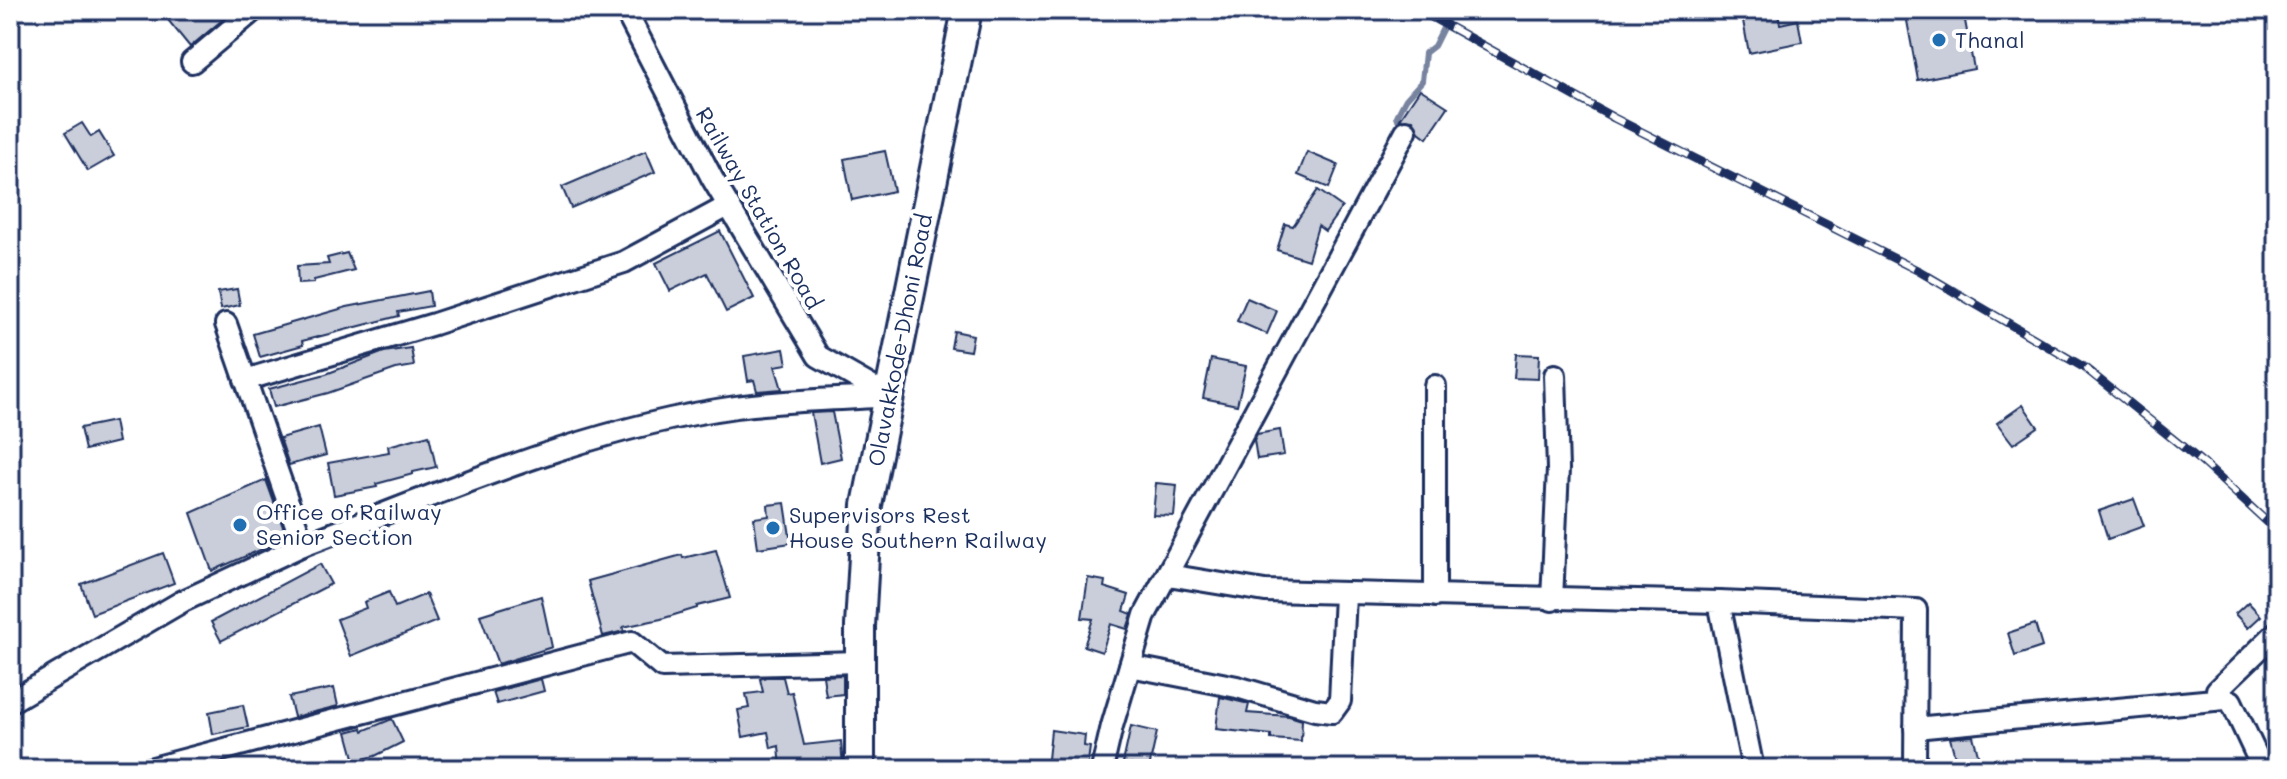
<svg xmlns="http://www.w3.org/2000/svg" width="2287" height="779" viewBox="0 0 2287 779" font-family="Mali,sans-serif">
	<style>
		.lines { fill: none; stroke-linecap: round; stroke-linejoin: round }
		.stream { stroke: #77839f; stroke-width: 6 }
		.building { fill: #caceda; stroke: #1b2f5e; stroke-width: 2 }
		.street-casing { stroke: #1b2f5e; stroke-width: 26 }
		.secondary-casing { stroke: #1b2f5e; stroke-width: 34 }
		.street { stroke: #fff; stroke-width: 20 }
		.secondary { stroke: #fff; stroke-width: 28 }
		.rail-casing { stroke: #1b2f5e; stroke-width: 9 }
		.rail { stroke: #fff; stroke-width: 6; stroke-dasharray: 18; stroke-linecap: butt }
		.poi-dot { fill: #1f6fb2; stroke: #fff; stroke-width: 3 }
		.labels { text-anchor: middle; stroke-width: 8; stroke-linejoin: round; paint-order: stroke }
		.poi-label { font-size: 22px; fill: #1b2f5e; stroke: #fff; text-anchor: start }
		.street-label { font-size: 22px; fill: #1b2f5e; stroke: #fff }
	</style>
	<rect width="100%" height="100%" fill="#fff"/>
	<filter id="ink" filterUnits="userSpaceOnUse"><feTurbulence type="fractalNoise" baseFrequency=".0125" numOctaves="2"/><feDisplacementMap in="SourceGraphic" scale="16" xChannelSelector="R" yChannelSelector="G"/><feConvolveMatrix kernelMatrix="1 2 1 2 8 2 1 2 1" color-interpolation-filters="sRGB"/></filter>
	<g filter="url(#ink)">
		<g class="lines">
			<!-- stream -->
			<polyline class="stream" points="1402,130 1397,116 1406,99 1422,81 1425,53 1434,46 1452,10"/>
		</g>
		<!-- building -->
		<g class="building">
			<polygon points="182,10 234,10 190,47 168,20"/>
			<polygon points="1741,10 1777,10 1780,24 1798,20 1802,42 1749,53"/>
			<polygon points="1905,10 1963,10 1974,69 1918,80"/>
			<polygon points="1420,89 1448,107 1427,138 1419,132 1413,120 1400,119"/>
			<polygon points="82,123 91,137 99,132 114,156 88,171 65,133"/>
			<polygon points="646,151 655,172 571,208 562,187"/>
			<polygon points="885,151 894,191 852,200 844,159"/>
			<polygon points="1307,152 1338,165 1329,188 1298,175"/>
			<polygon points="1318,190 1342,207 1325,231 1318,226 1308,260 1277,250 1285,224 1293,226"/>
			<polygon points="720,231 754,298 726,312 707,273 670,291 656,263"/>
			<polygon points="347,253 354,270 314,280 314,283 298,284 297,266 329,264 327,258"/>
			<polygon points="237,289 240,305 221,309 218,292"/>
			<polygon points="429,291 431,306 398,312 399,316 302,341 303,345 260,357 253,334 347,307"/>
			<polygon points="1247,298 1277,311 1267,334 1237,321"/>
			<polygon points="954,331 973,335 970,351 951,348"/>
			<polygon points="411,348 414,366 396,369 328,393 274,407 269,389 326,374 384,352"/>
			<polygon points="784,349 787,364 775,366 782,389 757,391 754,380 748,381 744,356"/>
			<polygon points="1516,354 1539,355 1538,379 1514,378"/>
			<polygon points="1211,359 1246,366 1237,405 1203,398"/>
			<polygon points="2023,405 2038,427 2013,444 1997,423"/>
			<polygon points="832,412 841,458 820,463 811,413"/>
			<polygon points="114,421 118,442 85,450 80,428"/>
			<polygon points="319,427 326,455 289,465 280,438"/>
			<polygon points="1280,430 1284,455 1257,459 1254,440 1257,434"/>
			<polygon points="429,435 436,467 413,472 413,474 376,484 377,487 334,495 328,463 389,452 388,446"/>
			<polygon points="266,480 287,538 212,571 191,513"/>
			<polygon points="1156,483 1177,485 1174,516 1153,515"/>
			<polygon points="2134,499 2144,526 2108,539 2099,511"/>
			<polygon points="785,503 791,543 758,548 754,518 769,516 768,505"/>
			<polygon points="716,550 730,598 697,606 697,608 661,619 623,627 624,631 603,636 588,581 682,555 683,558"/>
			<polygon points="163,553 174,583 92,614 81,584"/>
			<polygon points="320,564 331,584 221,641 211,622"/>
			<polygon points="1088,578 1105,581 1104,587 1129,595 1124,611 1132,614 1127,629 1111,624 1102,652 1084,646 1093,619 1082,618"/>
			<polygon points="389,592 395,607 426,594 437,621 351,656 337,619 366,608 364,602"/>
			<polygon points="541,596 552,647 498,664 480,615"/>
			<polygon points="2248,602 2261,616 2248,628 2235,614"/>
			<polygon points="2035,624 2042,647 2015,656 2008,633"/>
			<polygon points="843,675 843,694 826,696 823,676"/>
			<polygon points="766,677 783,677 787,693 792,692 804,745 841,741 843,769 781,769 779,746 771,748 768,732 743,737 738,710 749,708 746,694 763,692 760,679"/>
			<polygon points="541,679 544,691 497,704 493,692"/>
			<polygon points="334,688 338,706 294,717 289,697"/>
			<polygon points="1220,697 1249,704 1247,713 1289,716 1302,720 1301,741 1271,739 1271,735 1216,729"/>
			<polygon points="243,705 248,727 213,734 209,712"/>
			<polygon points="392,719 403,742 375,756 355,761 347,732 362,728 363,731"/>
			<polygon points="1131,726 1157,732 1149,768 1123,763"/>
			<polygon points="1051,730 1085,735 1084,746 1090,747 1087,769 1047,769"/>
			<polygon points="1973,736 1980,761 1958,768 1950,738"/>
		</g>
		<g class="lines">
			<!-- street casing -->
			<g class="street-casing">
				<g id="street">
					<polyline points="625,10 712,178 818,356 888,396"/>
					<polyline points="192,62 254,10"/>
					<path d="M226 324 303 545C444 492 586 428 736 407 786 400 838 400 888 396"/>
					<polyline points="245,380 434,324 624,262 728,206"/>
					<polyline points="1168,575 1265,591 1719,602 1753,769"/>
					<polyline points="1435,596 1435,386"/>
					<polyline points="1552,600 1558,469 1555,375"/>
					<polyline points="1719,602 1916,610 1915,769"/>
					<polyline points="1130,666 1237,687 1315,710 1332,712 1340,701 1345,595"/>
					<polyline points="2225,699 2217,690 2277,632"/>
					<polyline points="10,702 183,601 303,545"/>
					<polyline points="1915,728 2225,699 2231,701 2263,769"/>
					<polyline points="149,769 632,642 662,667 860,662"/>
					<polyline points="1102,769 1112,726 1145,615 1406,131"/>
				</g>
			</g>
			<!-- secondary casing -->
			<g class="secondary-casing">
				<polyline id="secondary" points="860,769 860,626 867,505 967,10"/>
			</g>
			<!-- street -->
			<use href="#street" class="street"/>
			<!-- secondary -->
			<use href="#secondary" class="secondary"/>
			<!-- rail casing -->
			<g class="rail-casing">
				<polyline id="rail" points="1419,10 1614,118 1919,271 2085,368 2203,463 2277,531"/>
			</g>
			<!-- rail -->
			<use href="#rail" class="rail"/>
		</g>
	</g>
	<!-- markers -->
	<g class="poi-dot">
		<circle cx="1939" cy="40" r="8"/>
		<circle cx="240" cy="525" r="8"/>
		<circle cx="773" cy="528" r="8"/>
	</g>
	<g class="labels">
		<!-- poi labels -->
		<g class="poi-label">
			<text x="1955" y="48">Thanal</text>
			<text x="256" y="520">Office of Railway<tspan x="256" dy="25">Senior Section</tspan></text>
			<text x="789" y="523">Supervisors Rest<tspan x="789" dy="25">House Southern Railway</tspan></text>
		</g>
		<!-- street labels -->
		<g class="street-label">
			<text transform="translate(759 208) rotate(60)" y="8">Railway Station Road</text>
			<text transform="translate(900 340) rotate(-79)" y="8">Olavakkode-Dhoni Road</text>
		</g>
	</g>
	<!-- margin -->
	<rect width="2287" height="779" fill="none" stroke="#fff" stroke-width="40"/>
	<rect x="20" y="20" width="2247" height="739" fill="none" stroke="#1b2f5e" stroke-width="3" filter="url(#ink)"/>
</svg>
